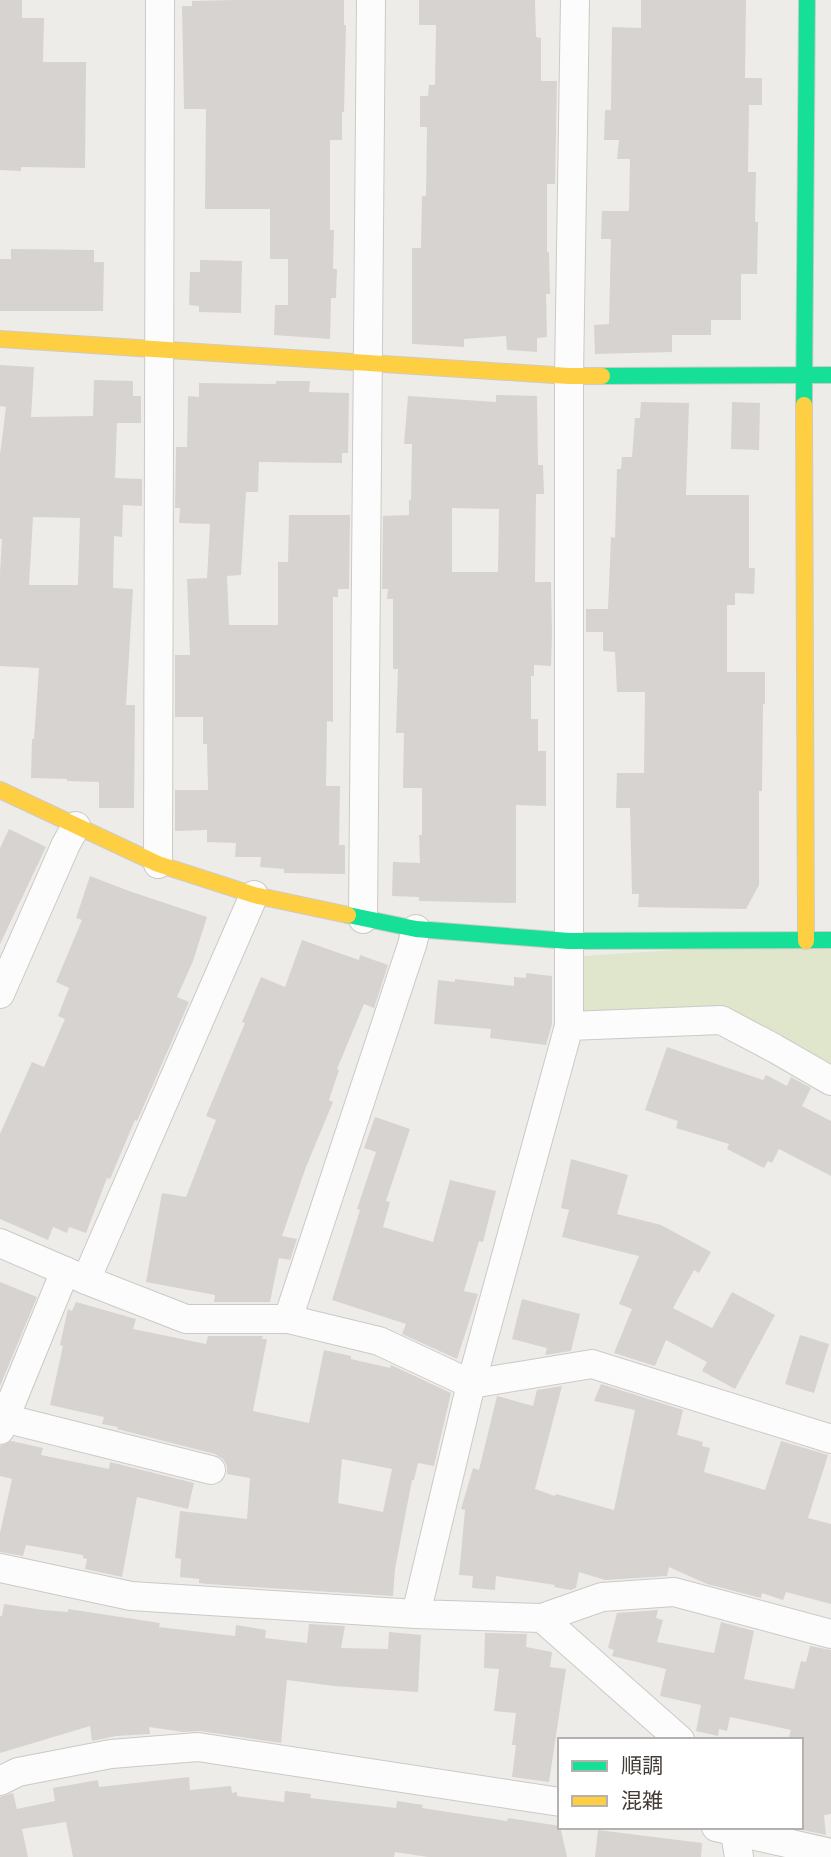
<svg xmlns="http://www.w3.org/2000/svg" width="831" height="1857" viewBox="0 0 831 1857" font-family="'Golos Text','Noto Sans JP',sans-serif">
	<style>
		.green { fill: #dfe6cb }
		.building { fill: #d6d3d0; fill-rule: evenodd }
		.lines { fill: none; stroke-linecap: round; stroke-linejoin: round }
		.street-casing { stroke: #ccc9c6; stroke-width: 30 }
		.fast-casing { stroke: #cfcbc3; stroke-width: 18 }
		.slow-casing { stroke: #cfcbc3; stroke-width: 18 }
		.street { stroke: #fcfcfc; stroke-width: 28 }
		.fast { stroke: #16e098; stroke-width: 16 }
		.slow { stroke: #ffcf43; stroke-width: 16 }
	</style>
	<rect width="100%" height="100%" fill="#eeece9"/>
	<!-- green -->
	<polygon class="green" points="831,940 831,1081 721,1020 569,1026 568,957"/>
	<!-- building -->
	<g class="building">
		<polygon points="0,0 22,0 22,18 44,18 43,62 86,62 85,168 21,167 21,171 0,170"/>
		<polygon points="233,0 344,0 344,25 346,25 344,112 342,112 342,140 330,140 330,230 334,230 333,269 337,269 336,298 331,298 330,339 274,335 275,305 288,305 288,259 270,259 270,209 205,209 206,109 184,109 182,6 192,6 192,1"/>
		<polygon points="419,0 535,0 536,37 541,38 541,81 557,81 555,184 547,184 547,252 549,252 550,294 546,294 547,337 537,338 537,352 507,350 506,336 464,339 464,347 412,344 412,248 421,248 422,196 426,196 427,127 420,127 420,96 428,96 429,85 435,85 436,25 419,25"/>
		<polygon points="641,0 746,0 745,78 762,78 762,105 749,105 748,172 756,172 755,222 758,222 757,274 741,274 741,320 711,320 711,335 672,335 672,352 595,354 594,325 609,324 611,239 601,239 602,211 629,211 630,159 617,159 619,140 604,140 605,110 611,110 612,27 641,28"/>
		<polygon points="11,249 94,250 94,262 104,262 103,311 0,311 0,259 11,259"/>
		<polygon points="200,260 242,261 241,313 199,312 199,306 189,305 190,272 200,272"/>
		<path d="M0 365 34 367 31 417 93 416 94 380 133 381V396H141V423H117L115 478 142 479V506L123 505 122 537 114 536 113 588 133 589 126 705H135L134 808H99V782L67 781V779L31 778 32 739H34L39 668 0 666V573L2 539H0V455L6 407 0 406ZM33 517 80 518 78 585H29Z"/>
		<polygon points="276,381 310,381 309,392 349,393 348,453 342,453 342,463 259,462 258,492 246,492 241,575 227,576 229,625 278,625 278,562 288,562 289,515 350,515 349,589 338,589 338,597 333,597 333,722 327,721 326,786 340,786 339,845 345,845 345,874 284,873 284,869 260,867 261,857 235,857 236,843 207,842 207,830 175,831 175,790 208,790 207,744 203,744 203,717 175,717 175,655 190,655 187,579 207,578 210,524 179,523 180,508 175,508 176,447 187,447 188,396 199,397 199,383 276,384"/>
		<path d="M496 395 537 396 538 465H543L544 494H536L535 582H551L552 633 551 666 534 665V676H531V719H538V751H546V806L516 805V903L419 901V897L392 896 393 862 420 863 419 835H422V788H403L404 733H396L398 669H393V599H387L388 589H382L383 516 409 515V500H411L412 444H404L408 396 496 402ZM452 508 499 509 498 572H452Z"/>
		<polygon points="641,402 689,403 686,495 749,495 749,568 755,568 754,594 735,593 735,605 727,605 727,672 765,672 765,704 763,704 762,791 759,791 759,885 746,909 638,907 639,894 632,894 630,808 616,808 617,773 644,773 645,692 617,692 615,652 603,651 603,632 586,632 586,609 608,609 611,537 615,538 617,469 621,469 622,457 632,457 635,418 640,418"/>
		<polygon points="732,402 760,403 759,450 731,449"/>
		<polygon points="9,829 46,847 0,944 0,848"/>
		<polygon points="90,876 129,891 207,917 193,961 177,997 189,1002 137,1121 135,1120 110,1179 107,1178 86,1233 69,1227 67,1233 53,1227 48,1240 0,1219 0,1134 32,1062 44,1067 65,1019 58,1016 69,988 56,982 82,920 76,918"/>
		<polygon points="302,940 359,960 360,955 388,965 374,1008 364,1004 337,1069 339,1070 329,1100 333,1102 306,1167 282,1236 297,1239 290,1260 279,1258 270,1302 214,1302 215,1295 146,1282 162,1193 186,1197 216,1120 206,1116 245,1023 242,1022 261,977 285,987"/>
		<polygon points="526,973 552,976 552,1024 546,1045 490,1038 491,1029 434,1024 438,980 455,982 455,979 514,986 514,977 526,978"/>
		<polygon points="667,1047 763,1080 766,1075 787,1086 791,1077 811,1088 802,1106 831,1121 831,1176 779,1149 772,1163 768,1161 764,1168 727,1149 729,1144 676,1128 678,1121 645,1110"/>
		<polygon points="375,1117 410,1129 386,1201 390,1202 383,1227 433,1242 450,1180 496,1191 483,1242 479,1241 464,1291 478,1294 457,1359 402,1334 406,1324 332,1300 360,1210 357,1209 376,1152 364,1148"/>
		<polygon points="571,1159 628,1175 617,1214 661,1225 711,1252 699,1273 694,1270 673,1308 712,1328 732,1292 775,1315 735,1389 702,1371 707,1362 666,1340 655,1366 614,1353 632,1309 619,1304 639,1256 562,1237 569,1210 561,1208"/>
		<polygon points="0,1282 37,1297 0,1386"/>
		<polygon points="522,1299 580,1314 571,1351 545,1355 547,1348 512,1339"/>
		<path d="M76 1302 136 1319 133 1329 206 1344 208 1336H263L262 1339H267L253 1411 309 1423 324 1350 351 1356V1359L390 1368 391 1365 451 1393 434 1466 418 1463 414 1480H412L395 1569 393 1596 207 1584 199 1583V1579L180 1577 181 1559 175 1558 180 1511 247 1519 250 1478 227 1474V1466L223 1459 215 1454 117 1429 118 1427 102 1424 104 1417 50 1405 63 1346 60 1345 68 1309 72 1311ZM342 1459 392 1469 383 1512 338 1503Z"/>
		<polygon points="800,1335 829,1344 814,1393 785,1384"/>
		<polygon points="601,1384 683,1410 677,1435 703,1442 702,1446 710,1448 704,1472 765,1490 781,1441 828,1455 808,1518 831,1524 831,1604 786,1592 783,1600 762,1593 761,1598 707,1584 669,1567 667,1576 605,1580 579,1572 576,1588 571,1590 554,1587 555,1585 496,1576 495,1590 472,1588 473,1576 459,1575 465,1510 461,1509 473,1468 479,1470 497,1396 533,1406 537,1390 562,1386 535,1489 555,1496 556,1494 614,1510 635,1410 594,1401"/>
		<polygon points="12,1441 43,1448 41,1455 109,1469 110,1462 194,1483 188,1509 137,1497 122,1577 85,1569 87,1559 83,1558 83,1555 26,1545 23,1556 0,1552 0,1533 12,1479 0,1476 0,1446"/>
		<polygon points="4,1604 43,1610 68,1612 68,1609 160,1623 159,1627 235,1636 236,1625 266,1630 265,1638 307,1643 309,1624 345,1626 341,1648 388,1649 389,1632 421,1635 418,1692 334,1686 287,1680 281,1743 200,1731 183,1732 149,1727 150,1734 116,1736 92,1741 90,1726 0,1753 0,1616 2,1616"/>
		<polygon points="658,1610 656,1618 663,1620 657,1642 714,1653 721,1622 754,1631 744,1679 794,1689 801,1661 806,1662 810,1646 831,1650 831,1814 824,1815 826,1835 803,1830 801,1816 801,1740 789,1737 791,1730 730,1717 727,1731 719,1729 718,1736 696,1731 701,1705 660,1696 666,1669 612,1656 614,1650 608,1648 617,1613"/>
		<polygon points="485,1633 527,1634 526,1647 552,1652 550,1667 566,1669 549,1782 512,1777 516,1745 512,1745 516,1713 494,1711 499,1669 484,1668"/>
		<polygon points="189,1777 190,1790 231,1786 232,1793 237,1792 237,1796 284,1802 285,1791 311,1794 310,1798 396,1808 397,1801 423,1805 422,1808 507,1821 508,1818 560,1826 567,1857 428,1857 395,1852 394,1857 73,1857 66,1822 22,1829 28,1857 0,1857 0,1797 13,1793 17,1809 55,1801 53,1788 98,1780 99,1787"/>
		<polygon points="598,1830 702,1843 701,1857 595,1857"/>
	</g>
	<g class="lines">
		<!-- street casing -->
		<g class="street-casing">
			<g id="street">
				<polyline points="158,864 160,0"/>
				<polyline points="363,919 371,0"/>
				<polyline points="0,994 66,844 76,826"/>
				<polyline points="569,1026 569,376 575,0"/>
				<polyline points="0,1243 86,1280 186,1319 288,1319 379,1341 471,1384 592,1364 831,1439"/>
				<polyline points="86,1280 254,895"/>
				<polyline points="288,1319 412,945 416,929"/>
				<polyline points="0,1417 211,1470"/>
				<polyline points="0,1430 65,1271"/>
				<polyline points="0,1568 131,1596 416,1614"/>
				<polyline points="542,1618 602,1597 674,1592 831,1634"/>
				<polyline points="680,1740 542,1618 416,1614 471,1384 569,1026 721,1020 774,1048 831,1081"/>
				<polyline points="0,1781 18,1772 111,1754 198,1747 560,1802"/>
				<polyline points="716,1827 831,1853"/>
				<polyline points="734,1827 739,1857"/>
			</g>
		</g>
		<!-- fast casing -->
		<g class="fast-casing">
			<g id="fast">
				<polyline points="602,376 831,375"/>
				<polyline points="804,405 807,0"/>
				<polyline points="348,915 416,929 569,941 831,940"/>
			</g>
		</g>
		<!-- slow casing -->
		<g class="slow-casing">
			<g id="slow">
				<polyline points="0,339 569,376 602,376"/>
				<polyline points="804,405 806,941"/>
				<polyline points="0,790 158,864 254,895 348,915"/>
			</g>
		</g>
		<!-- street -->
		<use href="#street" class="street"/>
		<!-- fast -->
		<use href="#fast" class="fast"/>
		<!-- slow -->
		<use href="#slow" class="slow"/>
	</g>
	<!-- legend -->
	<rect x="558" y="1738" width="245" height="91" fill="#ffffff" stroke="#b4b1af" stroke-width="2"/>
	<rect x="572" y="1761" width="35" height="10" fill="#16e098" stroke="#b4b1af" stroke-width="2"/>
	<text x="621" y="1773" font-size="21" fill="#433c36">順調</text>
	<rect x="572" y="1796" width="35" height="10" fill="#ffcf43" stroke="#b4b1af" stroke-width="2"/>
	<text x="621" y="1808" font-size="21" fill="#433c36">混雑</text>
</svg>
